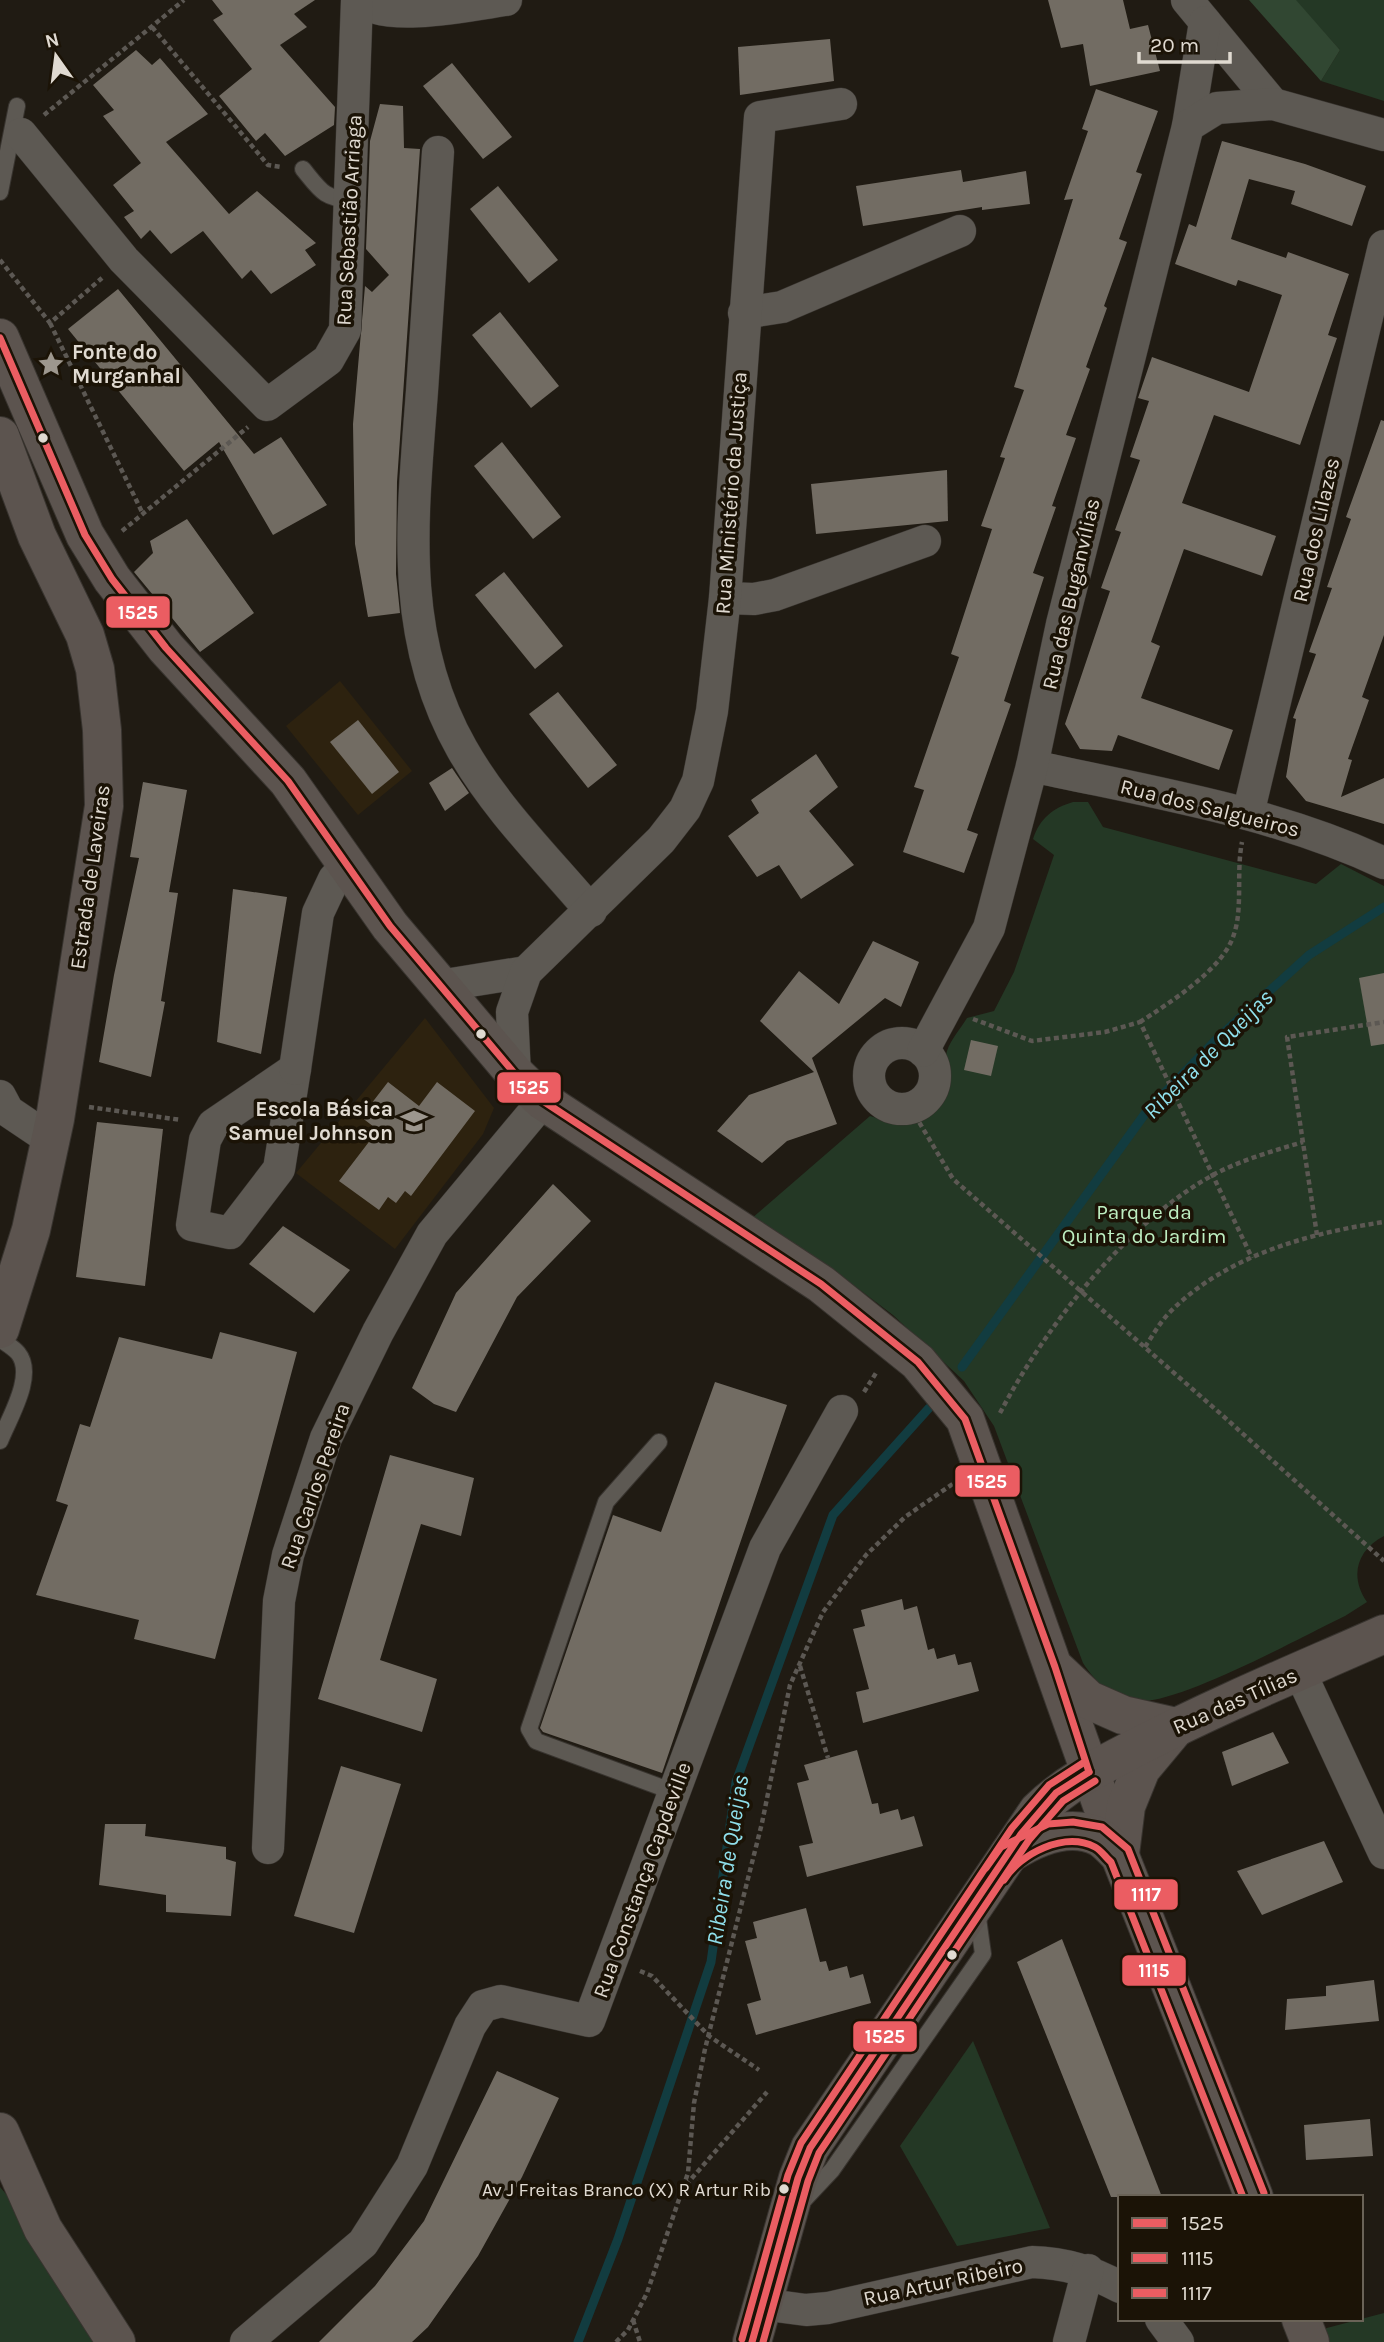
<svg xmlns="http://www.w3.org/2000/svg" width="1384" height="2342" viewBox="0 0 1384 2342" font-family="Karla,sans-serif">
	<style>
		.built { fill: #2d220f }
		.green { fill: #243825 }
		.forest { fill: #314732 }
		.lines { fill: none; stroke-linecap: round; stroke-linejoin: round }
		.stream { stroke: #123c40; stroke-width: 9 }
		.building { fill: #726c63 }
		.lane-casing { stroke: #38342f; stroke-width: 18 }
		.street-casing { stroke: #38342f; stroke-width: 33 }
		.secondary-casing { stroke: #38342f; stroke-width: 40 }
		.path { stroke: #5c5853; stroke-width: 4.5; stroke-dasharray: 5 3.5; stroke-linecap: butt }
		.lane { stroke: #5d5953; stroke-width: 16 }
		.street { stroke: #5d5953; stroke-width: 32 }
		.secondary { stroke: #5c544f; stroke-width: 38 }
		.bus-1-casing { stroke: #1b1306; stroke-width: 12 }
		.bus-2-casing { stroke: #1b1306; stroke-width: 12 }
		.bus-3-casing { stroke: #1b1306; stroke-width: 12 }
		.bus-1 { stroke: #eb5d62; stroke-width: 7 }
		.bus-2 { stroke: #eb5d62; stroke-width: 7 }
		.bus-3 { stroke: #eb5d62; stroke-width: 7 }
		.bus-dot { fill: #e0dad1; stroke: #1b1306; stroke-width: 2.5 }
		.labels { text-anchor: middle; stroke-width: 7; stroke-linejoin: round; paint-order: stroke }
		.bus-label { font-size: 19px; fill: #e0dad1; stroke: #1b1306; text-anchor: end }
		.street-label { font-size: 21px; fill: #e0dad1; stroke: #1b1306 }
		.poi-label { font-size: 21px; font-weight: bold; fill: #e0dad1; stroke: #1b1306; text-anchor: start }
		.park-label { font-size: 21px; fill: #beefc2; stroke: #1b1306 }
		.water-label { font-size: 23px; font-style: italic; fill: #8fdfeb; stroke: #1b1306 }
		.line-badge { stroke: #1b1306; stroke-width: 2.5 }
		.badge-label { font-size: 19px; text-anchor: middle; font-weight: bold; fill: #fff }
	</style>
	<rect width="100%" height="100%" fill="#201b13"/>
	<!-- built -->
	<g class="built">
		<polygon points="340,681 412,771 358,815 286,726"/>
		<polygon points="425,1018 494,1108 483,1134 395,1249 296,1173"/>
	</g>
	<!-- green -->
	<g class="green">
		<polygon points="1295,0 1384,0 1384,101 1321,81 1340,50"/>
		<path d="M1073 802H1088L1103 827 1316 884 1341 864 1384 886V1536C1357 1550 1349 1576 1367 1602L1345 1616C1303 1636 1178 1705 1138 1701 1113 1699 1096 1683 1083 1663L994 1426 964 1381 893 1315 831 1268 751 1219 870 1116C897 1125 934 1131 941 1094 944 1080 943 1065 947 1051 951 1039 961 1028 967 1018L994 1011 1014 972 1054 855 1033 839C1040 818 1053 808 1073 802Z"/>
		<polygon points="973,2041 1050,2228 957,2246 900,2146"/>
		<polygon points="0,2187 12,2201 104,2342 0,2342"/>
		<polygon points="1384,2313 1384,2342 1329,2342 1323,2329"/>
	</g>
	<!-- forest -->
	<polygon class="forest" points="1249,0 1296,0 1340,50 1321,81"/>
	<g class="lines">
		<!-- stream -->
		<g class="stream">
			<polyline points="962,1367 1147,1111 1220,1036 1309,955 1384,907"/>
			<polyline points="578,2342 618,2239 711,1962 736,1782 833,1515 929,1408"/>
		</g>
	</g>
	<!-- building -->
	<g class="building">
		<polygon points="212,0 315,0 294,14 307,27 280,45 335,107 334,125 285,156 265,133 256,141 219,96 252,69 213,20 223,14"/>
		<polygon points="1048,0 1123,0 1130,29 1148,25 1160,71 1090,86 1083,44 1061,48"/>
		<polygon points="830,39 834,81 740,95 738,47"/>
		<polygon points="136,50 152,65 160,58 208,114 166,142 229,214 257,191 316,243 305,250 316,265 271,294 251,270 242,279 203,231 171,254 150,230 141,239 124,217 134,211 113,185 141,163 103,116 114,110 93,85"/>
		<polygon points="452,63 512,137 483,159 423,86"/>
		<polygon points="1096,89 1158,111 1136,172 1142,174 1119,239 1127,242 1104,306 1107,308 1086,367 1090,369 1066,435 1076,438 1052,506 1056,507 1033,573 1044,577 1004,701 1011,704 967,830 978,834 964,873 903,852 924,790 914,787 959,657 951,654 992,529 981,526 1005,458 1000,457 1024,390 1014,387 1073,199 1064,200 1088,131 1082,129"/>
		<polygon points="380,104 403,106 404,148 420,149 397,482 396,574 400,613 368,617 355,544 353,424 365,286 372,292 389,275 366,249 370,141"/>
		<polygon points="1222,141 1305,164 1366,186 1352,226 1291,204 1295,191 1249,179 1231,239 1286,258 1288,252 1349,274 1328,335 1337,338 1300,445 1214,415 1182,503 1276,536 1262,576 1184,549 1151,642 1160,646 1141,698 1233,730 1219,770 1118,735 1112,751 1080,749 1065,724 1110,591 1101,588 1121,532 1115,530 1140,460 1130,457 1149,401 1138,398 1152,357 1249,392 1282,295 1238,280 1236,286 1175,264 1189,224 1196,227"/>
		<polygon points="961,170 963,182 1026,171 1030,204 982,210 982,207 863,226 856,186"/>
		<polygon points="498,186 558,260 529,283 470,209"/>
		<polygon points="118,289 254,454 281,437 327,505 273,535 219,442 184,471 68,329"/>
		<polygon points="500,312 559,386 531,408 472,335"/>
		<polygon points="1381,420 1384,421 1384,635 1362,697 1369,700 1348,759 1352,760 1341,797 1384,778 1384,824 1306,801 1286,777 1296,719 1293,718 1316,654 1309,652 1332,588 1327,587 1351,519 1346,517"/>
		<polygon points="502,442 561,517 533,539 474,466"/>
		<polygon points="947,470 948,521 816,534 811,484"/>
		<polygon points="187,519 254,613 200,652 134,572 153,553 150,541"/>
		<polygon points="504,572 563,646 535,669 475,595"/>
		<polygon points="558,692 617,765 588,788 529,714"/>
		<polygon points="358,720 399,772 372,794 330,742"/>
		<polygon points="816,754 838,787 809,811 854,865 801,899 779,865 757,877 728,836 759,813 751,800"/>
		<polygon points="452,768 469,793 445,811 429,783"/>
		<polygon points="143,782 187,790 169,892 178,893 161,1001 165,1002 151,1077 99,1062 114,975 139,858 130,857"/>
		<polygon points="233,889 287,897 261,1054 217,1042"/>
		<polygon points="873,941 919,962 901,1007 885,998 812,1058 837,1124 787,1141 762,1163 717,1131 749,1095 814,1072 760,1021 799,971 839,1004"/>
		<polygon points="1384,973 1384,1044 1371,1046 1359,978"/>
		<polygon points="971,1040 998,1046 991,1076 964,1070"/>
		<polygon points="388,1082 419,1106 437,1082 475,1111 411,1196 405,1191 396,1203 388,1197 379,1210 339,1181 378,1130 361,1117"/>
		<polygon points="97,1122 163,1129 145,1286 76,1277"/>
		<polygon points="553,1184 591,1221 517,1297 456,1412 434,1404 412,1388 456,1293"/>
		<polygon points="283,1226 350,1270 314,1313 249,1264"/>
		<polygon points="220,1332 297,1352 215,1659 134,1639 139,1620 36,1595 68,1505 56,1501 80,1424 90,1427 119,1337 212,1359"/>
		<polygon points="715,1382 787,1405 662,1773 543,1732 540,1728 613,1515 661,1532"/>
		<polygon points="390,1455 474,1478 461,1536 421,1524 380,1660 437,1679 422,1732 318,1699"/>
		<polygon points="902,1599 904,1610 917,1606 928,1650 934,1648 937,1659 955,1654 958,1665 971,1662 979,1691 863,1723 856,1692 869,1689 853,1629 865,1626 861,1610"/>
		<polygon points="1273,1732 1289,1763 1232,1786 1222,1752"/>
		<polygon points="857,1750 872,1804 878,1803 880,1814 898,1809 901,1820 914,1816 923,1846 807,1877 799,1846 813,1843 797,1783 809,1780 804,1765"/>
		<polygon points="341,1766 401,1784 354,1933 294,1916"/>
		<polygon points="105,1824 146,1824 145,1836 226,1847 226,1859 236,1862 231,1916 166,1912 166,1895 99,1885"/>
		<polygon points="1324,1841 1343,1882 1262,1915 1237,1871"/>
		<polygon points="806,1908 820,1962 826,1961 829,1971 847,1966 850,1978 863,1974 871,2003 756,2035 747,2004 761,2000 745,1941 757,1938 753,1922"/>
		<polygon points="1062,1939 1162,2197 1111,2197 1017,1962"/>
		<polygon points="1374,1980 1379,2021 1285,2030 1287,1999 1326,1996 1326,1986"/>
		<polygon points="497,2071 559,2098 522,2177 478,2256 428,2327 412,2342 319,2342 375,2286 424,2221"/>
		<polygon points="1370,2119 1373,2156 1306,2160 1304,2125"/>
	</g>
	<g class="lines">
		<!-- lane casing -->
		<g class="lane-casing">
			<g id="lane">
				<path d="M303 169C320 190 324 199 352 200"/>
				<polyline points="0,192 17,106"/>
				<path d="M0 1339C5 1343 13 1347 18 1353 36 1375 9 1418 0 1441"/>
				<polyline points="659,1442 606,1502 529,1729 536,1741 674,1792"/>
				<polyline points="801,2203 832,2170 983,1954 977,1911"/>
			</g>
		</g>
		<!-- street casing -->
		<g class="street-casing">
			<g id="street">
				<path d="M361 0C382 24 477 4 506 0"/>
				<polyline points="1187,0 1273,104"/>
				<polyline points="1188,126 1205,22"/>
				<polyline points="21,134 124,260 267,405 328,360 345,330 357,0"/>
				<path d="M438 152C432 231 427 311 422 391 413 514 397 635 462 749 496 809 547 859 591 911"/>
				<polyline points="744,313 782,307 960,231"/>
				<polyline points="725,598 754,599 775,595 925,541"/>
				<path d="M1032 766C1150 792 1273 811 1384 863"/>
				<polyline points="1248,814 1384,246"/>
				<polyline points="439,986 526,972"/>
				<circle cx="902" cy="1076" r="33"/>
				<polyline points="923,1051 989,928 1032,766 1062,624 1188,126 1217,108 1273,104 1384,135"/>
				<polygon points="295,1069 279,1169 230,1233 192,1225 205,1140 213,1125"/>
				<polyline points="295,1069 318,913 334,879 346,867"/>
				<polyline points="515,1074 512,1012 526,972 661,840 685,809 698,781 712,711 725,598 760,117 841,104"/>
				<polyline points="0,1096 8,1111 51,1140"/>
				<polyline points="1300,1672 1384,1853"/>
				<polyline points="268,1848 279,1601 288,1555 326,1438 378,1332 432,1234 543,1101"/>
				<path d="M762 2304 806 2310 828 2308 1032 2262C1066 2263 1090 2271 1120 2287"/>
				<polyline points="1161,2319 1178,2342"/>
				<polyline points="246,2342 363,2243 412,2166 470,2026 483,2006 501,2001 589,2021 765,1548 842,1411"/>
				<polyline points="1069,2342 1088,2270"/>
			</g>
		</g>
		<!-- secondary casing -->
		<g class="secondary-casing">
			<g id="secondary">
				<polyline points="0,338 85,535 112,579 166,648 288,781 390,926 515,1074 543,1101 821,1284 918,1362 965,1419 1120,1856 1254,2197"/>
				<polyline points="0,436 37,536 85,635 95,669 102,730 104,806 55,1119 31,1230 0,1329"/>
				<polyline points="1057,1670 1089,1700 1123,1715 1176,1727 1141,1769 1126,1806 1120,1854"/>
				<path d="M1009 1854C1034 1838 1069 1822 1099 1837 1106 1841 1114 1850 1120 1856"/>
				<polyline points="0,2132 43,2229 116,2342"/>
				<polyline points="1301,2319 1310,2342"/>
				<path d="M752 2342 798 2178 810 2148 1038 1811C1068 1781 1105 1764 1141 1745 1220 1704 1303 1670 1384 1634"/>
			</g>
		</g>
		<!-- path -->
		<g class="path">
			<polyline points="152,27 268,165 282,167"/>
			<polyline points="44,115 184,0"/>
			<polyline points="0,260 50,323 102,278"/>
			<polyline points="50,323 143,514"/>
			<polyline points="122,531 248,427"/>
			<polyline points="973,1019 1032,1041 1105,1032 1140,1022 1252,1258"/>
			<path d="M1140 1022C1169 1003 1224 969 1234 934 1243 908 1236 872 1242 842"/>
			<polyline points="916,1106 919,1122 953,1179 1222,1415 1384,1561"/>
			<polyline points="89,1107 181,1120"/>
			<polyline points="1317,1235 1287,1037 1384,1022"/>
			<path d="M1145 1347C1153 1335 1160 1322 1170 1312 1225 1256 1309 1233 1384 1222"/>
			<polyline points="864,1392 876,1373"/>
			<path d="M1000 1413C1045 1327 1127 1222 1213 1175 1241 1160 1273 1151 1303 1142"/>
			<polyline points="800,1666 828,1758"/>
			<polyline points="640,1971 652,1976 709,2036 759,2070"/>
			<polyline points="686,2185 767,2092"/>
			<polyline points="633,2320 640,2342"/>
			<polyline points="616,2342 628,2330 647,2293 688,2173 694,2103 705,2049 762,1823 790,1685 823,1612 866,1555 905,1517 954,1483"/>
		</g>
		<!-- lane -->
		<use href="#lane" class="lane"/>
		<!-- street -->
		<use href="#street" class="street"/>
		<!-- secondary -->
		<use href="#secondary" class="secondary"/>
		<!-- bus-1 casing -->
		<g class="bus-1-casing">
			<g id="bus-1">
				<polyline points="0,338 85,535 112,579 166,648 288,781 390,926 515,1074 543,1101 821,1284 918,1362 965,1419 1055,1667 1089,1772"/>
				<polyline points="752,2342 798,2178 810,2148 1021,1834 1056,1793 1089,1772"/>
			</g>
		</g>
		<!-- bus-2 casing -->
		<g class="bus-2-casing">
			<g id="bus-2">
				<path d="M1004 1880C1020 1854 1064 1831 1095 1847 1101 1850 1106 1858 1111 1862L1243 2197"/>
				<polyline points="763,2342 808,2181 819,2153 1029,1840 1063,1801 1095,1781"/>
			</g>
		</g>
		<!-- bus-3 casing -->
		<g class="bus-3-casing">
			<g id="bus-3">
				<polyline points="986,1868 1001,1847 1048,1824 1073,1822 1102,1827 1128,1849 1264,2193"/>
				<polyline points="742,2339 788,2175 801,2143 1012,1828 1049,1785 1083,1763"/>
			</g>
		</g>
		<!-- bus-1 -->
		<use href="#bus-1" class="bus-1"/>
		<!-- bus-2 -->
		<use href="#bus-2" class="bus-2"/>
		<!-- bus-3 -->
		<use href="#bus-3" class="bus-3"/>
	</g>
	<!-- icons -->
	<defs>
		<g id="sight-bare" transform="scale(2.1)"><path d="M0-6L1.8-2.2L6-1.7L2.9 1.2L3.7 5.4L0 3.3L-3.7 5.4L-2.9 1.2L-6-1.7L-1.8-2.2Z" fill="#9d978e" stroke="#1b1306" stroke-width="2.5" paint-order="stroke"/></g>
		<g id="school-bare" transform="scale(2.1)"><path d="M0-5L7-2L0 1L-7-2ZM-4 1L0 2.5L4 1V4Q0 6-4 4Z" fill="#9d978e" stroke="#1b1306" stroke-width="2.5" paint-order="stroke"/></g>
	</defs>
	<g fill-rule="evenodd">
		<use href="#sight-bare" x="51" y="364"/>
		<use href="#school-bare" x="414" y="1121"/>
	</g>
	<!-- markers -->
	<g class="bus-dot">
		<circle cx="43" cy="438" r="6"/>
		<circle cx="481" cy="1034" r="6"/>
		<circle cx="952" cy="1955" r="6"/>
		<circle cx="784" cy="2189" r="6"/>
	</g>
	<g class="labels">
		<!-- bus labels -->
		<g class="bus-label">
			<text x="771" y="2196">Av J Freitas Branco (X) R Artur Rib</text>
		</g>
		<!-- street labels -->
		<g class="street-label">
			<text transform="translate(349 220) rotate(-87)" y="7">Rua Sebastião Arriaga</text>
			<text transform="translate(731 493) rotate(-86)" y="7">Rua Ministério da Justiça</text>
			<text transform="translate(1316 530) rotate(-77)" y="7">Rua dos Lilazes</text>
			<text transform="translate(1071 594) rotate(-77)" y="7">Rua das Buganvílias</text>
			<text transform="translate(1210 808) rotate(14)" y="7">Rua dos Salgueiros</text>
			<text transform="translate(90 877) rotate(-82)" y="7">Estrada de Laveiras</text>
			<text transform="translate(315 1486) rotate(-71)" y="7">Rua Carlos Pereira</text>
			<text transform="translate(1235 1701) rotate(-24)" y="7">Rua das Tílias</text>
			<text transform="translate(642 1880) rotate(-70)" y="7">Rua Constança Capdeville</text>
			<text transform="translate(943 2282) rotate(-12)" y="7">Rua Artur Ribeiro</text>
		</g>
		<!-- poi labels -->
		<g class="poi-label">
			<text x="72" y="359">Fonte do<tspan x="72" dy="24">Murganhal</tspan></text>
			<text x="393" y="1116" text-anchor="end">Escola Básica<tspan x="393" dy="24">Samuel Johnson</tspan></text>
		</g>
		<!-- park labels -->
		<g class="park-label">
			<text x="1144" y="1219">Parque da<tspan x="1144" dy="24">Quinta do Jardim</tspan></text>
		</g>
		<!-- water labels -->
		<g class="water-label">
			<text transform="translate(1208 1054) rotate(-45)" y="8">Ribeira de Queijas</text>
			<text transform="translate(727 1860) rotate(-81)" y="8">Ribeira de Queijas</text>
		</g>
	</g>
	<g class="line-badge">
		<rect x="105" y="595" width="66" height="34" rx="7" fill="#eb5d62"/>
		<rect x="496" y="1071" width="66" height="33" rx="7" fill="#eb5d62"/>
		<rect x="954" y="1464" width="67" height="34" rx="7" fill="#eb5d62"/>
		<rect x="1113" y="1878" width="66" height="33" rx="7" fill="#eb5d62"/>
		<rect x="1121" y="1954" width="66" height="33" rx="7" fill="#eb5d62"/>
		<rect x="852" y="2020" width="66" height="33" rx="7" fill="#eb5d62"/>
	</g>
	<g class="badge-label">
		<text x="138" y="619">1525</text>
		<text x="529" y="1094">1525</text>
		<text x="987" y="1488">1525</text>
		<text x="1146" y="1901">1117</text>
		<text x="1154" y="1977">1115</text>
		<text x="885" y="2043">1525</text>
	</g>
	<!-- legend -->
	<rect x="1118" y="2195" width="245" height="126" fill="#1b1306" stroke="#6a6357" stroke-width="2"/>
	<rect x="1132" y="2218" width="35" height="10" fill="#eb5d62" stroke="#6a6357" stroke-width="2"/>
	<text x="1181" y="2230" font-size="21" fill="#e0dad1">1525</text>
	<rect x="1132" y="2253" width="35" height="10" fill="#eb5d62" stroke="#6a6357" stroke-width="2"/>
	<text x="1181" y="2265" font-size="21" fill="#e0dad1">1115</text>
	<rect x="1132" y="2288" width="35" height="10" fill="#eb5d62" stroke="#6a6357" stroke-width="2"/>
	<text x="1181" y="2300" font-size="21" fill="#e0dad1">1117</text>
	<!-- north arrow -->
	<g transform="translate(56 56) rotate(346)" stroke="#1b1306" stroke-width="5" paint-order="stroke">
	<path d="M0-5L12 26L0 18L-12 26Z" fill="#e0dad1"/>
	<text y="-10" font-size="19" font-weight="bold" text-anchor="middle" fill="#e0dad1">N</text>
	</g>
	<!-- scale -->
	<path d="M1139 52v10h91v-10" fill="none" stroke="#e0dad1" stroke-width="3.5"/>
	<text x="1150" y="52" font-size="21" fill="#e0dad1" stroke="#1b1306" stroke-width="5" paint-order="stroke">20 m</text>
</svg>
